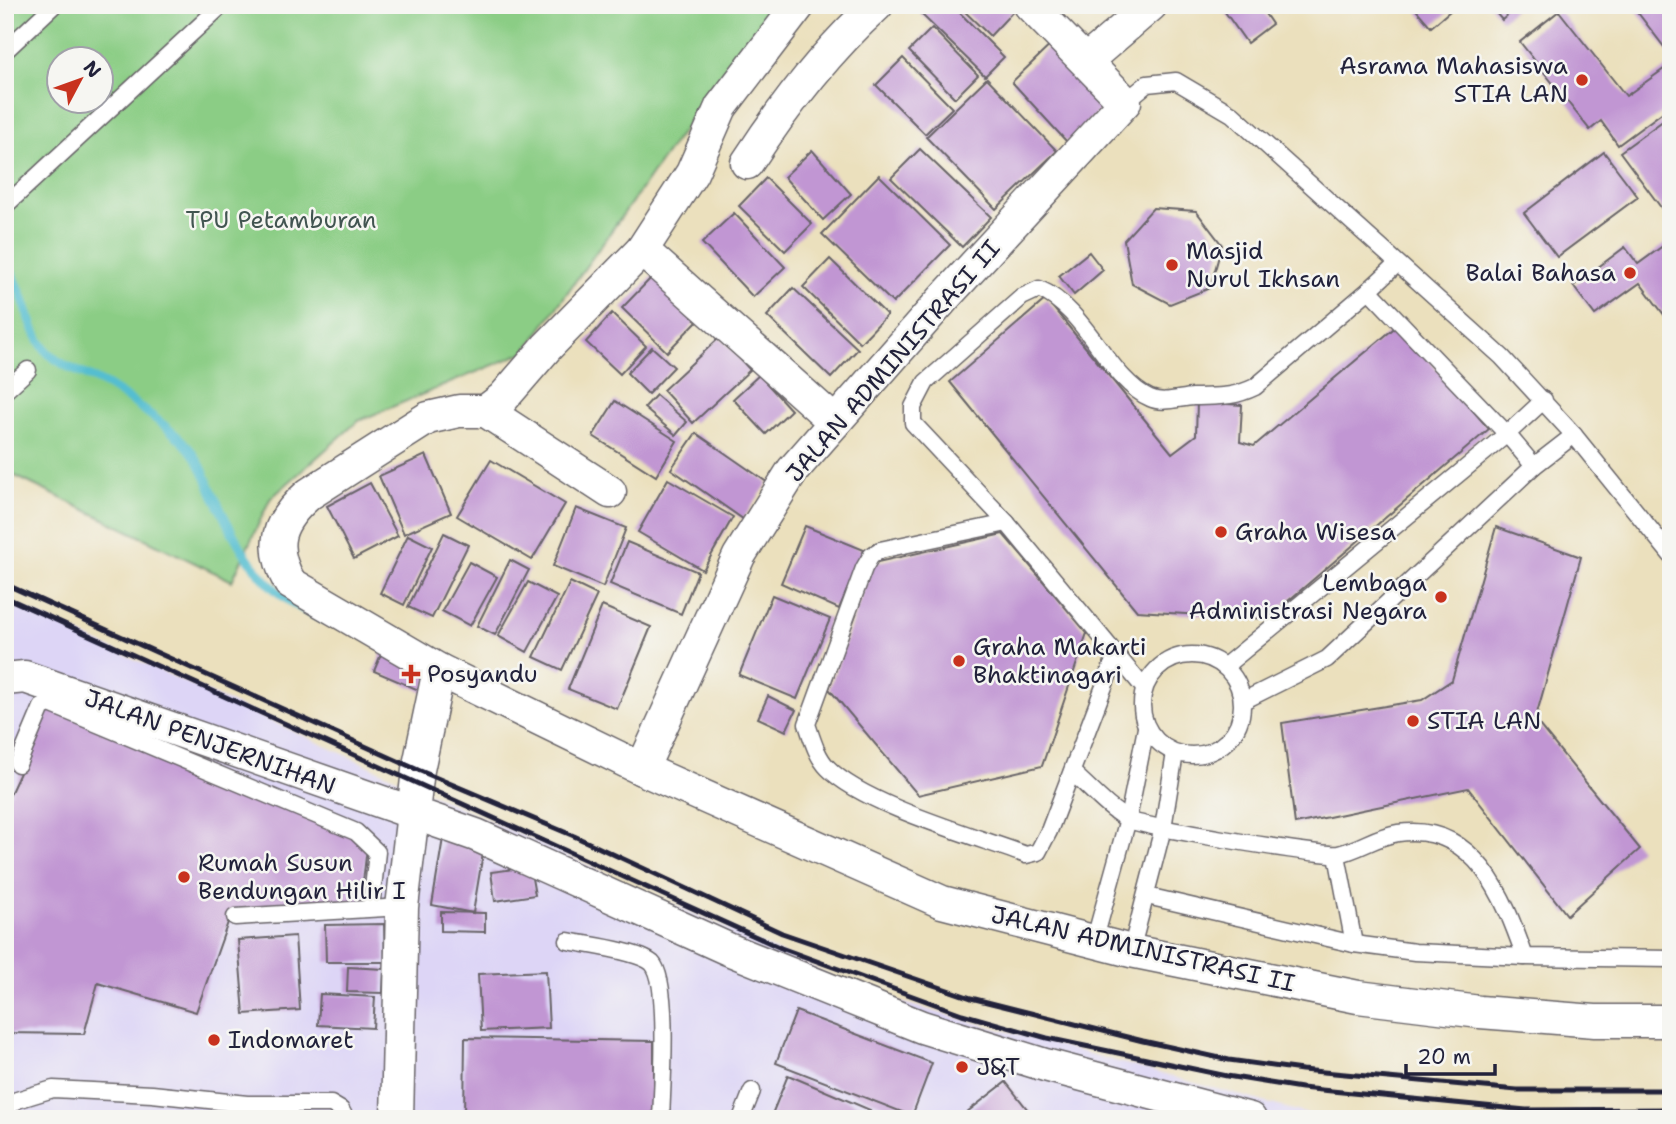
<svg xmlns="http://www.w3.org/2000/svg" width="1676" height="1124" viewBox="0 0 1676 1124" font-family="'Shantell Sans',sans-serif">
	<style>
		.built { fill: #ddd5f6 }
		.green { fill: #8bcd85; stroke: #567860; stroke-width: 2; fill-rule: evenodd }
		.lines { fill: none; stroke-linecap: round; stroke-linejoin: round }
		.stream { stroke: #54bed0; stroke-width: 9 }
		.building { fill: #c196d3 }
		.service-casing { stroke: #686468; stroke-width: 19 }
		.minor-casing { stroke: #686468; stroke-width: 35 }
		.service { stroke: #fff; stroke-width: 16 }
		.minor { stroke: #fff; stroke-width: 32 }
		.rail { stroke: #22223b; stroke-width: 5 }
		.poi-dot { fill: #c8321e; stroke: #f6f6f2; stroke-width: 2.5 }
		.labels { text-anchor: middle; stroke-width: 5; stroke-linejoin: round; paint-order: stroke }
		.poi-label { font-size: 24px; fill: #22223b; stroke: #f6f6f2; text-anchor: start }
		.park-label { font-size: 24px; fill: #425551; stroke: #f6f6f2 }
		.street-label { font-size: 24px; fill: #22223b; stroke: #f6f6f2 }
	</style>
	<rect width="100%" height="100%" fill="#f6f6f2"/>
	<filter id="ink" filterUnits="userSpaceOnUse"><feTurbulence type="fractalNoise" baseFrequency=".0143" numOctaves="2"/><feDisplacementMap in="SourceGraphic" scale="14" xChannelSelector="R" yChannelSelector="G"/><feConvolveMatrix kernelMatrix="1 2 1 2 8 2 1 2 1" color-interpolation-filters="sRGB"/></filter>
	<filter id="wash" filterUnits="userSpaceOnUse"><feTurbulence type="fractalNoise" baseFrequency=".00686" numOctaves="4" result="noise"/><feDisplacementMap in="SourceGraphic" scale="28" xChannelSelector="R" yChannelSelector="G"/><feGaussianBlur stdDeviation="1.57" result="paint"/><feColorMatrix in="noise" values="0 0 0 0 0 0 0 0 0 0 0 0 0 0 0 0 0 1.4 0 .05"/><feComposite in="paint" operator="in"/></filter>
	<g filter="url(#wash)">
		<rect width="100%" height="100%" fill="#ebe0bd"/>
		<!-- built -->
		<polygon class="built" points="18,606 871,994 1326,1119 5,1119 5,634"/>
		<!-- green -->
		<path class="green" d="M5 5H792L706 98 525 352 358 421 270 499 232 581 5 471ZM60 60H102V102H60Z"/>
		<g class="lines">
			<!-- stream -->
			<path class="stream" d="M5 264C26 289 28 333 49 354 67 370 90 375 110 387 131 400 170 428 186 445 200 460 206 478 214 496 241 552 264 596 324 619"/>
		</g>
		<g id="blocks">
			<!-- building -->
			<g class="building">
				<polygon points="928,5 952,5 1004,57 985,76 920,13"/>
				<polygon points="958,5 1019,5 990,36"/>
				<polygon points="1220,5 1259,5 1272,24 1247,43"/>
				<polygon points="1412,5 1457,5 1431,27"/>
				<polygon points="1489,5 1519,5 1502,20"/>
				<polygon points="1632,5 1671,5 1671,56"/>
				<polygon points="1559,11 1626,96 1671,64 1671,106 1618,145 1601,121 1590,130 1520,42"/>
				<polygon points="932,28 978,75 955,98 909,51"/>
				<polygon points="1058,38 1114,97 1067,142 1012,82"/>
				<polygon points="903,58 952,108 925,134 876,85"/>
				<polygon points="987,78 1057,151 996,209 926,137"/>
				<polygon points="1671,115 1671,221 1620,152"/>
				<polygon points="920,149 991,217 962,247 891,178"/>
				<polygon points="812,150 851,194 823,220 784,177"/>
				<polygon points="1604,152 1638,197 1557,257 1524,213"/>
				<polygon points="879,175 950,245 893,303 822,234"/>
				<polygon points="766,178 812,224 785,251 739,206"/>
				<polygon points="1153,208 1196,211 1222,245 1210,288 1170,304 1132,284 1124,240"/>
				<polygon points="734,213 785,267 753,297 702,243"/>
				<polygon points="1671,240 1671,324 1640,283 1595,315 1573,286 1625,247 1638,264"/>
				<polygon points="1089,252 1103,270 1074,295 1059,276"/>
				<polygon points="830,259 887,315 860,343 803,287"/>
				<polygon points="655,274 700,318 667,352 622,308"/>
				<polygon points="793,288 858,349 831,378 767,316"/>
				<polygon points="1046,299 1172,453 1196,435 1197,402 1242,405 1240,442 1254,446 1398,325 1489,429 1267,619 1137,611 950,382"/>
				<polygon points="612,313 646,346 620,374 586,342"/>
				<polygon points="720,337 750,370 693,423 663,390"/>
				<polygon points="652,347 674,367 648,394 627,373"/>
				<polygon points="759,375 791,410 766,434 733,399"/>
				<polygon points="656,395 687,422 676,435 644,408"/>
				<polygon points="615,401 677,441 656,476 593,436"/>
				<polygon points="696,433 768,483 743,519 671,469"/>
				<polygon points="426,455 451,513 404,534 379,476"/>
				<polygon points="491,460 565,504 532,560 457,516"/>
				<polygon points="668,479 733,517 703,570 638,532"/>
				<polygon points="370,483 398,536 354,559 327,506"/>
				<polygon points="576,508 626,528 603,587 553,566"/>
				<polygon points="805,526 864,550 839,609 781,583"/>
				<polygon points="1496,527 1581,557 1535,720 1640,849 1567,915 1468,788 1295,824 1282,723 1422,700 1452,680"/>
				<polygon points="444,533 468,545 432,618 408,607"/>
				<polygon points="1003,534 1087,633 1042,766 918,795 829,689 873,563"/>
				<polygon points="408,535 432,547 404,605 380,593"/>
				<polygon points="627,542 698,572 681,614 610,584"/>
				<polygon points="510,560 529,570 495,635 477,626"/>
				<polygon points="469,562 497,577 470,626 442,611"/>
				<polygon points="528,582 557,597 527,652 498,636"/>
				<polygon points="570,582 597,595 562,670 534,657"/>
				<polygon points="772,595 830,619 797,699 739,675"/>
				<polygon points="602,606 651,627 617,709 568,689"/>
				<polygon points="382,652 435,675 428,694 374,671"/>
				<polygon points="768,696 796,710 786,731 758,718"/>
				<polygon points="50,708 351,834 367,848 360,906 231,914 196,1012 98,983 84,1034 5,1033 5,805"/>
				<polygon points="444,832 485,841 473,913 432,905"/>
				<polygon points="530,867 535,895 495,901 491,872"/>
				<polygon points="441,912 485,913 485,932 441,931"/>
				<polygon points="384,924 385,962 326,962 325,925"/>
				<polygon points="295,936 300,1010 244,1014 238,940"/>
				<polygon points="348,967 384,969 383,993 347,992"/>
				<polygon points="546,971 549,1028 481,1031 478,974"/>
				<polygon points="320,994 375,997 373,1028 318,1025"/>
				<polygon points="796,1011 932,1063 912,1116 776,1063"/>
				<polygon points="465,1038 654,1041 654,1119 464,1119"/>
				<polygon points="788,1075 870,1110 866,1119 770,1119"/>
				<polygon points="1006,1082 1035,1119 958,1119"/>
			</g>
		</g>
	</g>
	<g filter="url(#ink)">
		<use href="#blocks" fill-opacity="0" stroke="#686468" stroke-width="2"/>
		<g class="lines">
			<!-- service casing -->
			<g class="service-casing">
				<g id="service">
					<polyline points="5,51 54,5"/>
					<polyline points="1125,102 1147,84 1176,81 1232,114 1502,357 1574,435 1671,555"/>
					<polyline points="5,206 222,5"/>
					<polyline points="1369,290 1397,264"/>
					<polyline points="5,391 28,370"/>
					<path d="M1007 523 880 550 871 556 864 568 807 724C812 739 817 757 828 768 864 805 975 836 1026 855L1038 852 1049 831 1116 655"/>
					<circle cx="1192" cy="705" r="50"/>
					<polyline points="1225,666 1507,434 1544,400"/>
					<path d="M1144 688 1007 523 913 423V407L926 382 1022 297 1039 289C1085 308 1110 381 1150 398 1163 404 1179 398 1193 397 1218 396 1232 398 1255 387L1369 290 1507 434 1534 466"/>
					<polyline points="1243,701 1327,659 1534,466 1574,435"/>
					<polyline points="18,764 42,707 50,704 356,832 377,852 371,907"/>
					<path d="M1072 772C1089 787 1109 810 1129 820 1144 827 1325 857 1338 854 1359 850 1376 836 1398 833 1475 822 1504 897 1525 957L1671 959"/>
					<polyline points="1337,855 1354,944 1415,952 1525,957"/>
					<polyline points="1147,896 1354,944"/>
					<polyline points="235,917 402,907"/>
					<path d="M568 941C587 945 638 951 652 963 670 981 662 1089 661 1119"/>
					<polyline points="1094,942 1128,819 1146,728"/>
					<polyline points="1131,951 1163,828 1175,753"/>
					<polyline points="5,1110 17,1100 53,1089 152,1094 247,1104 331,1104 341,1110 346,1119"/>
					<polyline points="741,1119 752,1091"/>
				</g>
			</g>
			<!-- minor casing -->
			<g class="minor-casing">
				<g id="minor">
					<path d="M799 5 721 107 692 173 642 250 547 347 503 398 486 411H459L428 418 309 494C277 522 269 545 290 583L439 670 642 769 942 902 1131 951 1358 997 1480 1012 1595 1021H1671"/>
					<polyline points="1087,60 1151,5"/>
					<path d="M747 163C784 106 826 51 877 5"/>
					<polyline points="642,250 835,422"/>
					<polyline points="486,411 610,492"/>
					<polyline points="5,679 25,677 476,835 728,949 922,1027 1045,1065 1250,1119"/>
					<polyline points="642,769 739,556 793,470 944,298 1125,102 1030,5"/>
					<polyline points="397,1119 402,907 418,770 439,670"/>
				</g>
			</g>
			<!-- service -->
			<use href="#service" class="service"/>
			<!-- minor -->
			<use href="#minor" class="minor"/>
			<!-- rail -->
			<g class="rail">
				<polyline points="5,584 418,770 574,836 782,933 971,998 1143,1041 1229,1060 1302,1070 1517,1090 1671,1090"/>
				<polyline points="5,597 781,948 962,1014 1047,1038 1227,1076 1301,1088 1526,1110 1671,1109"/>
			</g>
		</g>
	</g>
	<!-- markers -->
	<g class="poi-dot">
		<circle cx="1582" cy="80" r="7"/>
		<circle cx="1172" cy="265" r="7"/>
		<circle cx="1630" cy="273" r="7"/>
		<circle cx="1221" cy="532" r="7"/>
		<circle cx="1441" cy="597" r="7"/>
		<circle cx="959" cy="661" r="7"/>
		<path d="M407.5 663.5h7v7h7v7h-7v7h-7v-7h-7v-7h7z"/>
		<circle cx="1413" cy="721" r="7"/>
		<circle cx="184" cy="877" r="7"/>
		<circle cx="214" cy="1040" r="7"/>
		<circle cx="962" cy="1067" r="7"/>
	</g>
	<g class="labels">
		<!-- poi labels -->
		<g class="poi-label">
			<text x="1568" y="74" text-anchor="end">Asrama Mahasiswa<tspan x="1568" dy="28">STIA LAN</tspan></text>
			<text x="1186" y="259">Masjid<tspan x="1186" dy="28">Nurul Ikhsan</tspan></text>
			<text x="1616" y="281" text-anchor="end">Balai Bahasa</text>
			<text x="1235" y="540">Graha Wisesa</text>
			<text x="1427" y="591" text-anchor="end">Lembaga<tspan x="1427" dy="28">Administrasi Negara</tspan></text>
			<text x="973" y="655">Graha Makarti<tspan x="973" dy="28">Bhaktinagari</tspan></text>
			<text x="427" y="682">Posyandu</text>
			<text x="1427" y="729">STIA LAN</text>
			<text x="198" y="871">Rumah Susun<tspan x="198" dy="28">Bendungan Hilir I</tspan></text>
			<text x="228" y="1048">Indomaret</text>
			<text x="976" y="1075">J&amp;T</text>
		</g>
		<!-- park labels -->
		<g class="park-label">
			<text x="281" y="228">TPU Petamburan</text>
		</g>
		<!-- street labels -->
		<g class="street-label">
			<text transform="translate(893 361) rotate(-49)" y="8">JALAN ADMINISTRASI II</text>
			<text transform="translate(210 742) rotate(20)" y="8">JALAN PENJERNIHAN</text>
			<text transform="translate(1143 949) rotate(13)" y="8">JALAN ADMINISTRASI II</text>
		</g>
	</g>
	<!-- margin -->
	<rect width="1676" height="1124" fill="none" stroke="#f6f6f2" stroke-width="28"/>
	<!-- north arrow -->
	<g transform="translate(80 80) rotate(49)"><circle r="33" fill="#f6f6f2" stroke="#a1a1a9" stroke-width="2"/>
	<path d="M0-5L12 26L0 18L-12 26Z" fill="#c8321e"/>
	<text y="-10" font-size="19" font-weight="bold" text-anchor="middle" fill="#22223b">N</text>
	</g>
	<!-- scale -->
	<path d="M1406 1064v10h89v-10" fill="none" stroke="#22223b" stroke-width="3.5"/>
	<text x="1417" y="1064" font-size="21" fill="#22223b" stroke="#f6f6f2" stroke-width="5" paint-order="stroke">20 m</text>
</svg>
